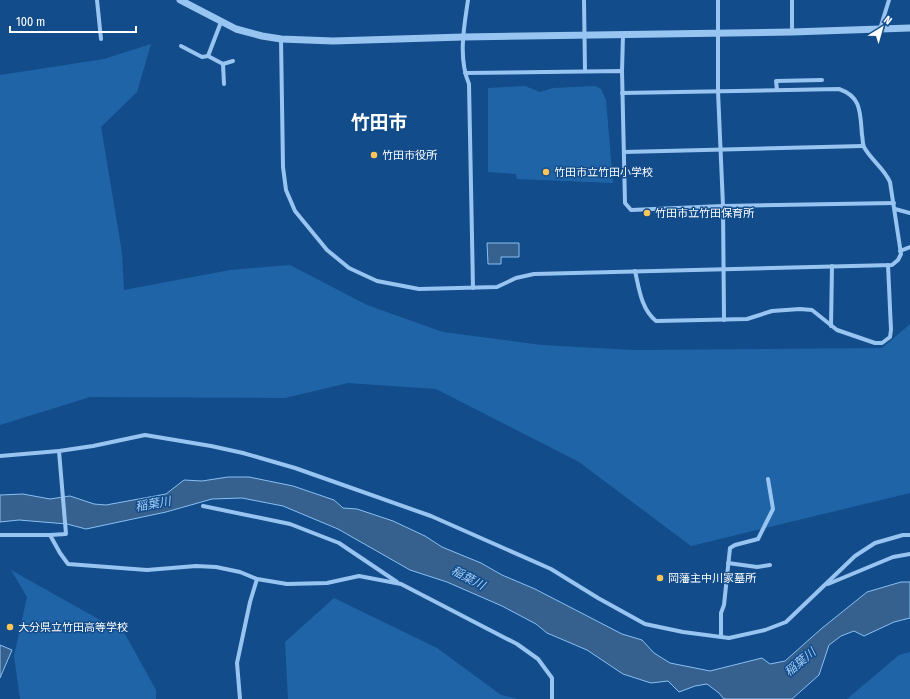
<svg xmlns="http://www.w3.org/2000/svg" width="910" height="699" viewBox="0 0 910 699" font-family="'Fira Sans Condensed','Noto Sans JP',sans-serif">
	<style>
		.green { fill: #2064a8 }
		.water { fill: #36618f; stroke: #89c0f4 }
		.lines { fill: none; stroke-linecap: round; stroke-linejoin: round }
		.minor { stroke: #98c4f1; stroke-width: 4 }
		.tertiary { stroke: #98c4f1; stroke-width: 7 }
		.poi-dot { fill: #ffc657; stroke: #124c8a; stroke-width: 1.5 }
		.labels { text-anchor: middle; stroke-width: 3; stroke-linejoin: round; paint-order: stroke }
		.poi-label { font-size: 11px; fill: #fff; stroke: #124c8a; text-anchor: start }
		.water-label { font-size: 12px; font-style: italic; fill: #a3cef8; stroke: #124c8a }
		.town-label { font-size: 19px; font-weight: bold; fill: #fff; stroke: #124c8a }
	</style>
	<rect width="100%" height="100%" fill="#124c8a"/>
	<!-- green -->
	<g class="green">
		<polygon points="151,44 137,92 101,127 122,253 124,290 230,270 290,265 367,305 443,332 542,345 633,350 882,348 910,324 910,493 691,546 579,462 436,389 348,383 285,398 90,397 0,425 0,75 104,59"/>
		<polygon points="525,86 540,92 553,88 595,86 601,89 606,100 613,183 517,179 516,174 488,172 488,88"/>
		<polygon points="11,570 125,634 156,690 156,699 20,699 14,656 27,597"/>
		<polygon points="334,598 437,648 501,695 518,699 288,699 285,642"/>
		<polygon points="910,652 910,699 847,699 899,655"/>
	</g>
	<!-- water -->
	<g class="water">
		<polygon points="487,243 519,243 519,257 501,257 501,264 488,264"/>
		<polygon points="228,477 249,477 293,486 334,500 343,508 357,509 393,521 425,536 442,547 481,563 502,575 535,589 622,634 642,640 654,653 670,663 710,671 762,658 770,664 785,661 821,629 867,592 901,582 910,582 910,618 894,622 864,636 854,631 841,636 829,645 819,675 792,699 724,699 719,693 707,684 695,686 679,692 668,681 651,683 623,674 587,650 547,633 536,624 502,606 447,582 410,570 338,529 283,506 242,498 212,499 166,512 86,529 67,524 19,520 0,522 0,495 23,494 50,499 70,496 94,504 106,505 166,494 184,480 202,481"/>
		<polygon points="0,645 12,650 0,678"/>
	</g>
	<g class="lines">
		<!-- minor -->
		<g class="minor">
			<polyline points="97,0 101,39"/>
			<path d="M468 0C464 27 458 58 469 84L473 288"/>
			<polyline points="584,0 585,71"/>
			<polyline points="718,0 718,91 723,206 724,320"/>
			<polyline points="792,0 792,32"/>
			<polyline points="880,29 889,0"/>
			<path d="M281 39 283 167 286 190 295 211 327 250 349 268 377 281 419 289 497 287 516 278 534 274 892 265 898 260 901 254 890 182C884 168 871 160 864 147 862 143 863 138 862 135 860 113 862 97 839 89L622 93"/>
			<polyline points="181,46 202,57 208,56 221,22"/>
			<polyline points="208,56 223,64 233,61"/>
			<polyline points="223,64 224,84"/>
			<polyline points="622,71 623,35"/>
			<polyline points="465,73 622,71 625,203 631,210 723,206 894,203"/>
			<polyline points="777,90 776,81 822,80"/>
			<polyline points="624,152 863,146"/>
			<polyline points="895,209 910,213"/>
			<polyline points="900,251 910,247"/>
			<path d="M635 271C639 288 641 309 656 321L747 319 772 311 800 309 812 310 837 330 875 343H882L890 337 891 330 888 265"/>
			<polyline points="831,326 832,266"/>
			<polyline points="0,456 59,451 93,446 145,435 211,446 243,453 295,468 431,516 551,569 598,598 645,624 683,632 729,638 765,630 786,622 855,556 875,543 903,535 910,535"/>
			<polyline points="203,506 290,524 339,543 397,582"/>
			<polyline points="0,535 50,535 66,534 59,451"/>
			<polyline points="50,535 60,553 68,564 147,570 196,566 216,567 240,572 257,579 250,602 237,663 240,699"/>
			<polyline points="728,563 757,567 770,565"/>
			<polyline points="257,579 287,584 327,583 359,576 401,584 517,644 538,659 552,678 552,699"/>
			<polyline points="828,584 893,557 910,554"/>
			<polyline points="721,637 721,613 724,605 730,548 735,545 758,539 773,509 768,479"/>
		</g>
		<!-- tertiary -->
		<polyline class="tertiary" points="180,0 236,29 262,36 281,39 333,41 463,37 792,32 910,28"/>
	</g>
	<!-- markers -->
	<g class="poi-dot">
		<circle cx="374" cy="155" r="4"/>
		<circle cx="546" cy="172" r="4"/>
		<circle cx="647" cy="213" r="4"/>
		<circle cx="660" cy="578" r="4"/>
		<circle cx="10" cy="627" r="4"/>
	</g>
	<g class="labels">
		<!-- poi labels -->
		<g class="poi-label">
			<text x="382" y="159">竹田市役所</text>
			<text x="554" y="176">竹田市立竹田小学校</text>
			<text x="655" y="217">竹田市立竹田保育所</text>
			<text x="668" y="582">岡藩主中川家墓所</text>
			<text x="18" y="631">大分県立竹田高等学校</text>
		</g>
		<!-- water labels -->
		<g class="water-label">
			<text transform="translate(153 504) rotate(-10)" y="4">稲葉川</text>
			<text transform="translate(468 578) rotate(28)" y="4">稲葉川</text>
			<text transform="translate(800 662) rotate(-40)" y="4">稲葉川</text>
		</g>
		<!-- town labels -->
		<g class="town-label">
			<text x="379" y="129">竹田市</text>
		</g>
	</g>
	<!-- north arrow -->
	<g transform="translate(882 28) rotate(37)" stroke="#124c8a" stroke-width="3" paint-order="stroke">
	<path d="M0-3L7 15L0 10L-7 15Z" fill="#ffffff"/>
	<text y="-6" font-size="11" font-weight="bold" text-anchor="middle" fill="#ffffff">N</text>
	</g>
	<!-- scale -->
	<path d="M10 26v6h126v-6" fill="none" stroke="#ffffff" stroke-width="2"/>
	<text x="16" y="26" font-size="12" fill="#ffffff" stroke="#124c8a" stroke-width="3" paint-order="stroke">100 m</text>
</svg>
